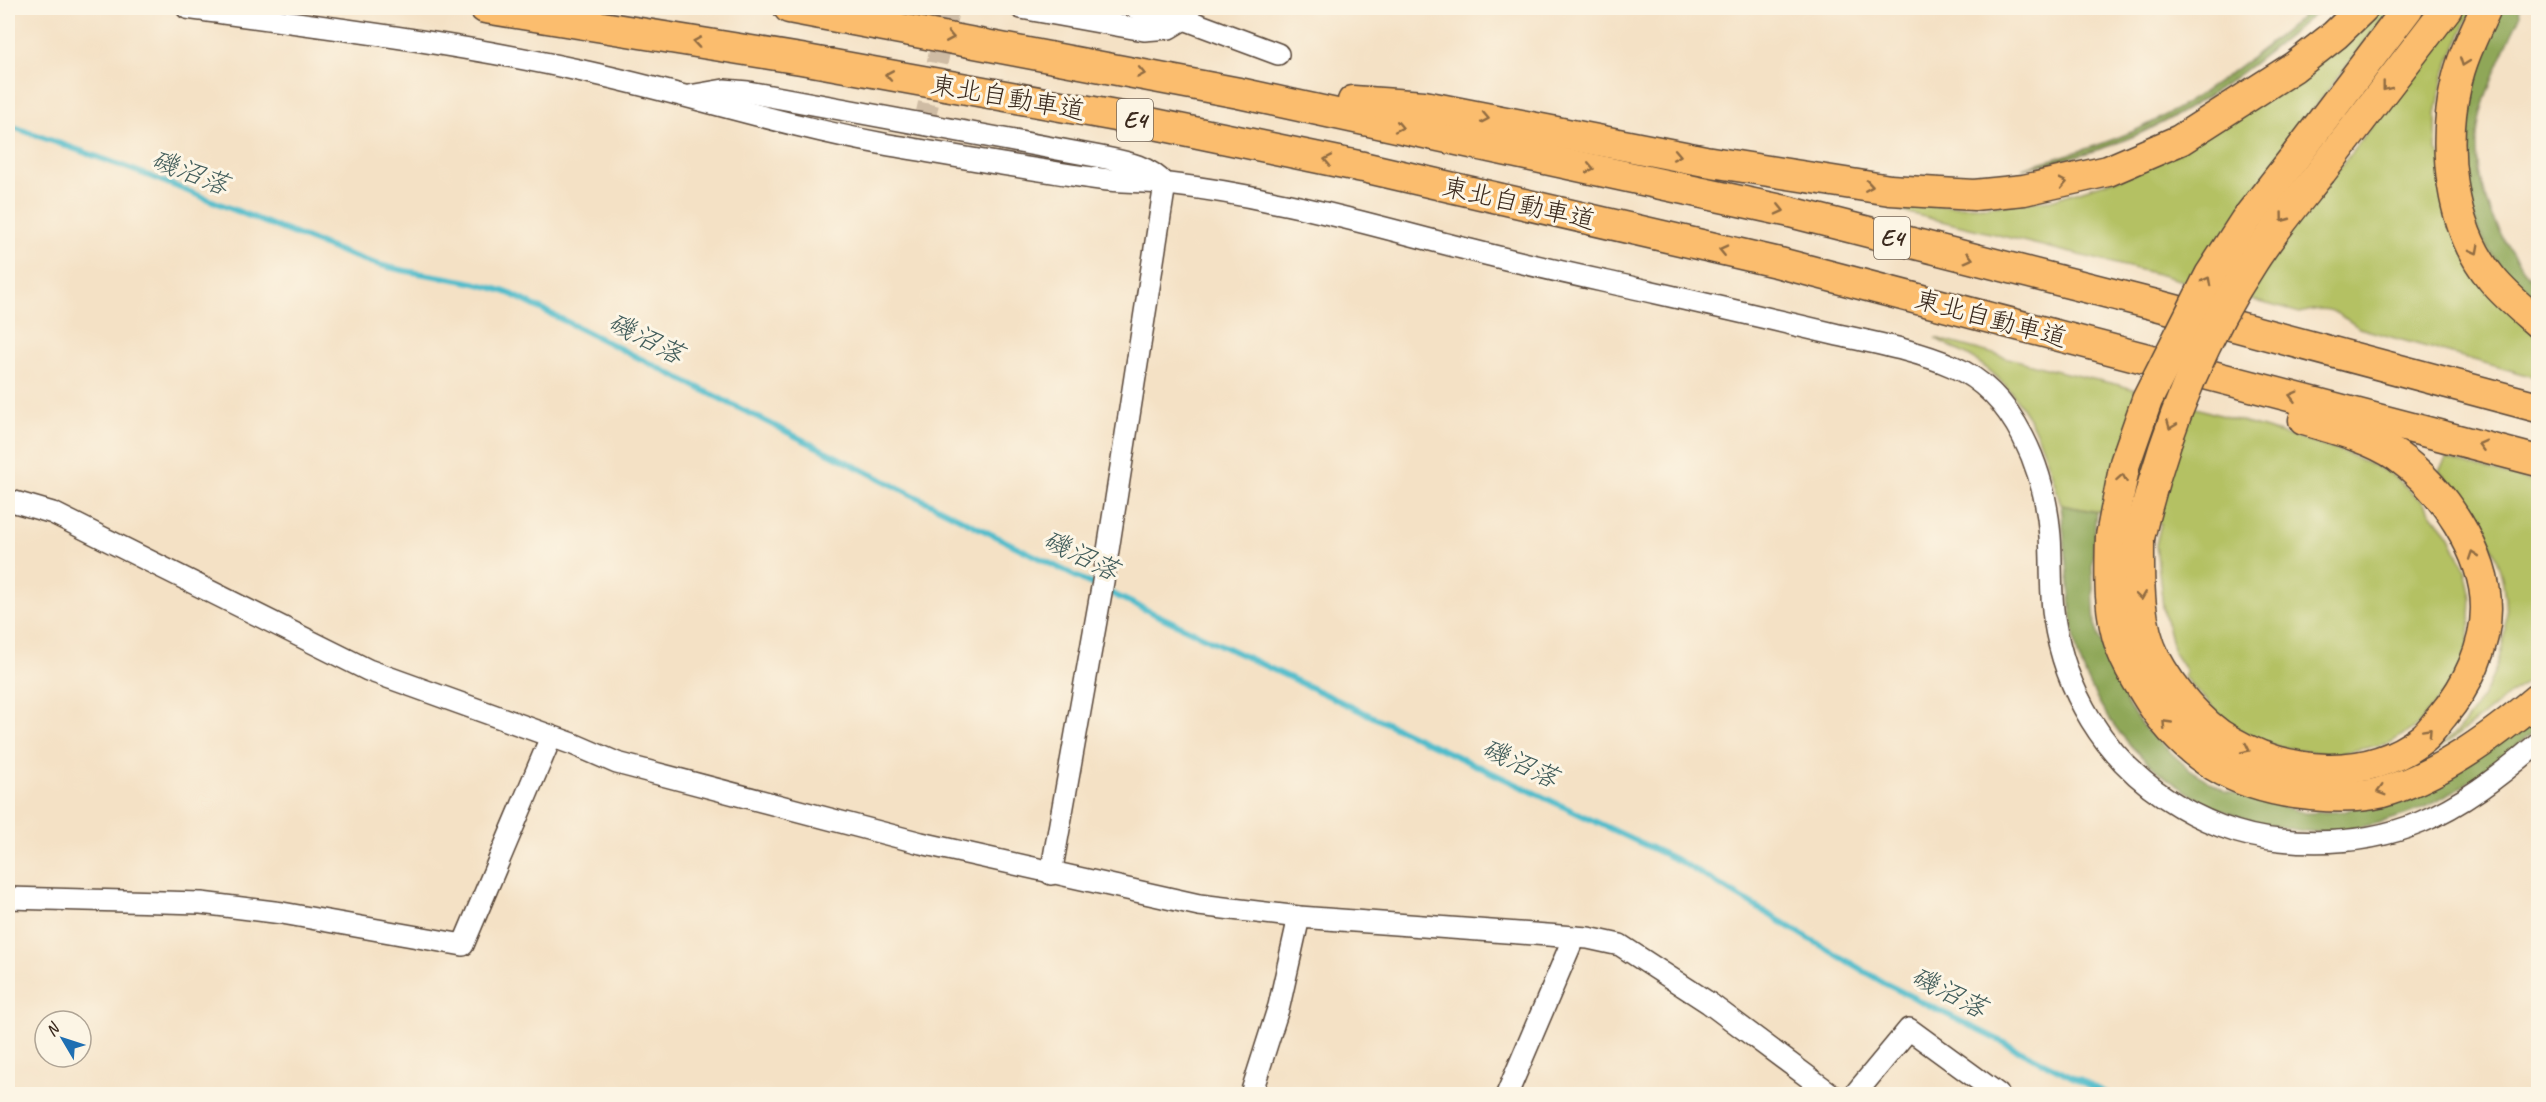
<svg xmlns="http://www.w3.org/2000/svg" width="2546" height="1102" viewBox="0 0 2546 1102" font-family="Caveat,'Klee One',sans-serif">
	<style>
		.green { fill: #b4c163; stroke: #787640; stroke-width: 1.5 }
		.forest { fill: #8fa759; stroke: #65683c; stroke-width: 1.5 }
		.lines { fill: none; stroke-linecap: round; stroke-linejoin: round }
		.stream { stroke: #50bccb; stroke-width: 6 }
		.minor-tunnel { stroke: #cfbca4; stroke-width: 21; stroke-dasharray: 21 10; stroke-linecap: butt }
		.minor-casing { stroke: #574537; stroke-width: 24 }
		.highway-casing { stroke: #574537; stroke-width: 33 }
		.minor { stroke: #fff; stroke-width: 21 }
		.highway { stroke: #fbbd6e; stroke-width: 30 }
		.highway-bridge-casing { stroke: #574537; stroke-width: 33; stroke-linecap: butt }
		.highway-bridge { stroke: #fbbd6e; stroke-width: 30 }
		.oneway { stroke: #916c42 }
		.labels { text-anchor: middle; stroke-width: 6; stroke-linejoin: round; paint-order: stroke }
		.shield { fill: #fcf5e5; stroke: #75675a; stroke-width: 1.5 }
		.shield-label { font-size: 24px; font-weight: bold; fill: #3b2a1e }
		.street-label { font-size: 26px; fill: #3b2a1e; stroke: #fcf5e5 }
		.water-label { font-size: 27px; font-style: italic; fill: #425d5b; stroke: #fcf5e5 }
	</style>
	<rect width="100%" height="100%" fill="#fcf5e5"/>
	<filter id="ink" filterUnits="userSpaceOnUse"><feTurbulence type="fractalNoise" baseFrequency=".0167" numOctaves="2"/><feDisplacementMap in="SourceGraphic" scale="12" xChannelSelector="R" yChannelSelector="G"/><feConvolveMatrix kernelMatrix="1 2 1 2 8 2 1 2 1" color-interpolation-filters="sRGB"/></filter>
	<filter id="wash" filterUnits="userSpaceOnUse"><feTurbulence type="fractalNoise" baseFrequency=".008" numOctaves="4" result="noise"/><feDisplacementMap in="SourceGraphic" scale="24" xChannelSelector="R" yChannelSelector="G"/><feGaussianBlur stdDeviation="1.35" result="paint"/><feColorMatrix in="noise" values="0 0 0 0 0 0 0 0 0 0 0 0 0 0 0 0 0 1.4 0 .05"/><feComposite in="paint" operator="in"/></filter>
	<g filter="url(#wash)">
		<rect width="100%" height="100%" fill="#f4e1c5"/>
		<!-- green -->
		<g class="green">
			<path d="M2377 8H2391L2286 145 2318 196 2463 8H2472L2443 78 2436 114V148L2538 336V378L2359 328C2336 311 2328 304 2300 313L2157 274 1900 211 1903 206H1986L2051 200 2133 174Z"/>
			<path d="M1935 338 2053 370 2119 385 2343 452 2389 473 2421 500 2449 535 2465 569 2471 597 2469 641 2462 669 2417 726 2390 743 2332 755 2270 745 2240 731 2215 710 2183 676 2186 671 2174 653 2163 607 2156 545 2161 523 2061 505C2045 447 2027 392 1972 358 1960 351 1947 345 1935 338Z"/>
			<path d="M2446 459 2538 483V673C2500 701 2464 732 2425 758 2437 747 2453 737 2463 725 2518 657 2520 576 2468 506 2459 493 2448 482 2439 471Z"/>
		</g>
		<!-- forest -->
		<g class="forest">
			<path d="M2312 8H2322C2247 72 2170 133 2072 157 2055 161 2039 167 2022 168 2070 154 2120 141 2164 116 2217 87 2267 47 2312 8Z"/>
			<path d="M2502 8H2519L2520 16C2505 49 2478 102 2477 138 2475 196 2501 244 2538 287V306L2518 288 2498 263 2480 234 2466 195 2461 128 2482 48Z"/>
			<path d="M2061 505 2096 512 2092 566 2095 625 2112 672 2128 706 2145 729 2190 770 2225 791 2306 813 2346 811 2538 715V728C2496 761 2455 799 2402 816 2383 822 2360 828 2340 831 2322 834 2300 831 2281 827 2189 811 2110 749 2079 658 2073 638 2072 617 2070 596 2067 566 2064 535 2061 505Z"/>
		</g>
		<g class="lines">
			<!-- stream -->
			<path class="stream" d="M8 125C57 143 108 160 157 179 225 205 292 235 361 259 411 277 462 275 511 294L1085 581 1681 862 1884 983 2107 1094"/>
		</g>
	</g>
	<g filter="url(#ink)">
		<g class="lines">
			<!-- minor-tunnel -->
			<polyline class="minor-tunnel" points="924,124 949,8"/>
			<!-- minor casing -->
			<g class="minor-casing">
				<g id="minor">
					<path d="M187 8C318 26 449 42 578 70 681 92 780 125 884 144 955 156 1027 169 1100 179 1122 182 1145 181 1168 184 1203 188 1240 194 1275 202 1342 215 1408 235 1474 251 1532 266 1590 278 1648 291 1710 305 1772 319 1834 334 1874 343 1915 350 1952 366 2016 393 2045 472 2050 536 2052 563 2050 591 2054 618 2065 691 2104 757 2166 798 2199 820 2240 837 2280 840 2393 851 2456 814 2538 743"/>
					<polyline points="1021,8 1144,30 1169,28 1184,19 1187,8"/>
					<polyline points="1136,8 1184,19 1278,54"/>
					<path d="M689 96 724 90 748 92 1101 157C1126 162 1147 165 1165 184L1104 576 1051 874"/>
					<polyline points="8,500 53,513 368,670 573,744 617,763 921,843 1199,905 1299,917 1588,938 1620,945 1709,1003 1831,1094"/>
					<polyline points="8,898 201,903 282,913 463,945 551,737"/>
					<polyline points="1251,1094 1279,1006 1299,917"/>
					<polyline points="1507,1094 1574,937"/>
					<polyline points="1855,1094 1909,1029 1998,1094"/>
				</g>
			</g>
			<!-- highway casing -->
			<g class="highway-casing">
				<g id="highway">
					<polyline points="485,8 801,59 1116,116 1363,167 1780,263 2538,461"/>
					<polyline points="789,8 1239,93 1786,211 2156,305 2538,407"/>
					<path d="M2486 8C2475 32 2461 59 2456 85 2442 146 2450 229 2492 279 2505 295 2522 309 2538 323"/>
					<polyline points="1353,101 1424,106 1705,161 1890,190 1974,195 2024,190 2108,171 2180,140 2294,67 2335,35 2363,8"/>
					<polyline points="2298,153 2408,8"/>
					<polyline points="2321,172 2447,8"/>
					<path d="M2111 536C2110 573 2108 612 2121 648 2127 664 2136 679 2145 693 2183 757 2237 789 2311 795 2332 797 2358 798 2379 793 2438 777 2492 737 2538 698"/>
					<path d="M2139 538C2139 577 2137 622 2155 658 2170 687 2201 725 2230 741 2288 775 2367 782 2422 739 2430 733 2436 723 2443 715 2467 686 2486 647 2486 608 2486 553 2441 487 2397 456 2370 438 2335 429 2304 420"/>
				</g>
			</g>
			<!-- minor -->
			<use href="#minor" class="minor"/>
			<!-- highway -->
			<use href="#highway" class="highway"/>
			<!-- highway-bridge casing -->
			<g class="highway-bridge-casing">
				<g id="highway-bridge">
					<polyline points="2111,536 2125,463 2147,400 2210,275 2245,221 2298,153"/>
					<path d="M2139 538C2162 439 2198 345 2254 260 2274 229 2298 201 2321 172"/>
				</g>
			</g>
			<!-- highway-bridge -->
			<use href="#highway-bridge" class="highway-bridge"/>
		</g>
		<!-- one-way arrows -->
		<defs><path id="oneway-chevron" d="M-2-3.5L2.5 0L-2 3.5" fill="none" stroke-width="1.6" stroke-linecap="round" stroke-linejoin="round" transform="scale(1.5)"/></defs>
		<g class="oneway">
			<use href="#oneway-chevron" transform="translate(950 37) rotate(10)"/>
			<use href="#oneway-chevron" transform="translate(697 42) rotate(-171)"/>
			<use href="#oneway-chevron" transform="translate(2464 62) rotate(110)"/>
			<use href="#oneway-chevron" transform="translate(1141 73) rotate(11)"/>
			<use href="#oneway-chevron" transform="translate(889 75) rotate(-170)"/>
			<use href="#oneway-chevron" transform="translate(2386 87) rotate(128)"/>
			<use href="#oneway-chevron" transform="translate(1485 118) rotate(11)"/>
			<use href="#oneway-chevron" transform="translate(1399 127) rotate(12)"/>
			<use href="#oneway-chevron" transform="translate(1677 155) rotate(11)"/>
			<use href="#oneway-chevron" transform="translate(1328 160) rotate(-169)"/>
			<use href="#oneway-chevron" transform="translate(1590 168) rotate(12)"/>
			<use href="#oneway-chevron" transform="translate(2063 183) rotate(-11)"/>
			<use href="#oneway-chevron" transform="translate(1869 186) rotate(9)"/>
			<use href="#oneway-chevron" transform="translate(1780 210) rotate(13)"/>
			<use href="#oneway-chevron" transform="translate(2284 218) rotate(127)"/>
			<use href="#oneway-chevron" transform="translate(1723 250) rotate(-167)"/>
			<use href="#oneway-chevron" transform="translate(2475 250) rotate(62)"/>
			<use href="#oneway-chevron" transform="translate(1969 258) rotate(14)"/>
			<use href="#oneway-chevron" transform="translate(2207 281) rotate(-62)"/>
			<use href="#oneway-chevron" transform="translate(2293 396) rotate(-165)"/>
			<use href="#oneway-chevron" transform="translate(2171 425) rotate(112)"/>
			<use href="#oneway-chevron" transform="translate(2482 445) rotate(-165)"/>
			<use href="#oneway-chevron" transform="translate(2122 478) rotate(-80)"/>
			<use href="#oneway-chevron" transform="translate(2473 555) rotate(-109)"/>
			<use href="#oneway-chevron" transform="translate(2141 596) rotate(82)"/>
			<use href="#oneway-chevron" transform="translate(2166 724) rotate(-134)"/>
			<use href="#oneway-chevron" transform="translate(2428 732) rotate(-47)"/>
			<use href="#oneway-chevron" transform="translate(2246 749) rotate(26)"/>
			<use href="#oneway-chevron" transform="translate(2381 791) rotate(164)"/>
		</g>
	</g>
	<g class="labels">
		<!-- shield labels -->
		<g class="shield">
			<rect x="1117" y="99" width="36" height="42" rx="4.5"/>
			<rect x="1874" y="217" width="36" height="42" rx="4.5"/>
		</g>
		<g class="shield-label">
			<text x="1135" y="128">E4</text>
			<text x="1892" y="246">E4</text>
		</g>
		<!-- street labels -->
		<g class="street-label">
			<text transform="translate(1008 97) rotate(10)" y="9">東北自動車道</text>
			<text transform="translate(1519 203) rotate(13)" y="9">東北自動車道</text>
			<text transform="translate(1991 318) rotate(15)" y="9">東北自動車道</text>
		</g>
		<!-- water labels -->
		<g class="water-label">
			<text transform="translate(190 172) rotate(21)" y="9">磯沼落</text>
			<text transform="translate(646 338) rotate(27)" y="9">磯沼落</text>
			<text transform="translate(1081 555) rotate(26)" y="9">磯沼落</text>
			<text transform="translate(1520 763) rotate(25)" y="9">磯沼落</text>
			<text transform="translate(1949 992) rotate(27)" y="9">磯沼落</text>
		</g>
	</g>
	<!-- margin -->
	<rect width="2546" height="1102" fill="none" stroke="#fcf5e5" stroke-width="30"/>
	<!-- north arrow -->
	<g transform="translate(63 1039) rotate(309)"><circle r="28" fill="#fcf5e5" stroke="#afa495" stroke-width="1.5"/>
	<path d="M0-4.5L10 22L0 15L-10 22Z" fill="#1f6fb2"/>
	<text y="-9" font-size="16" font-weight="bold" text-anchor="middle" fill="#3b2a1e">N</text>
	</g>
</svg>
